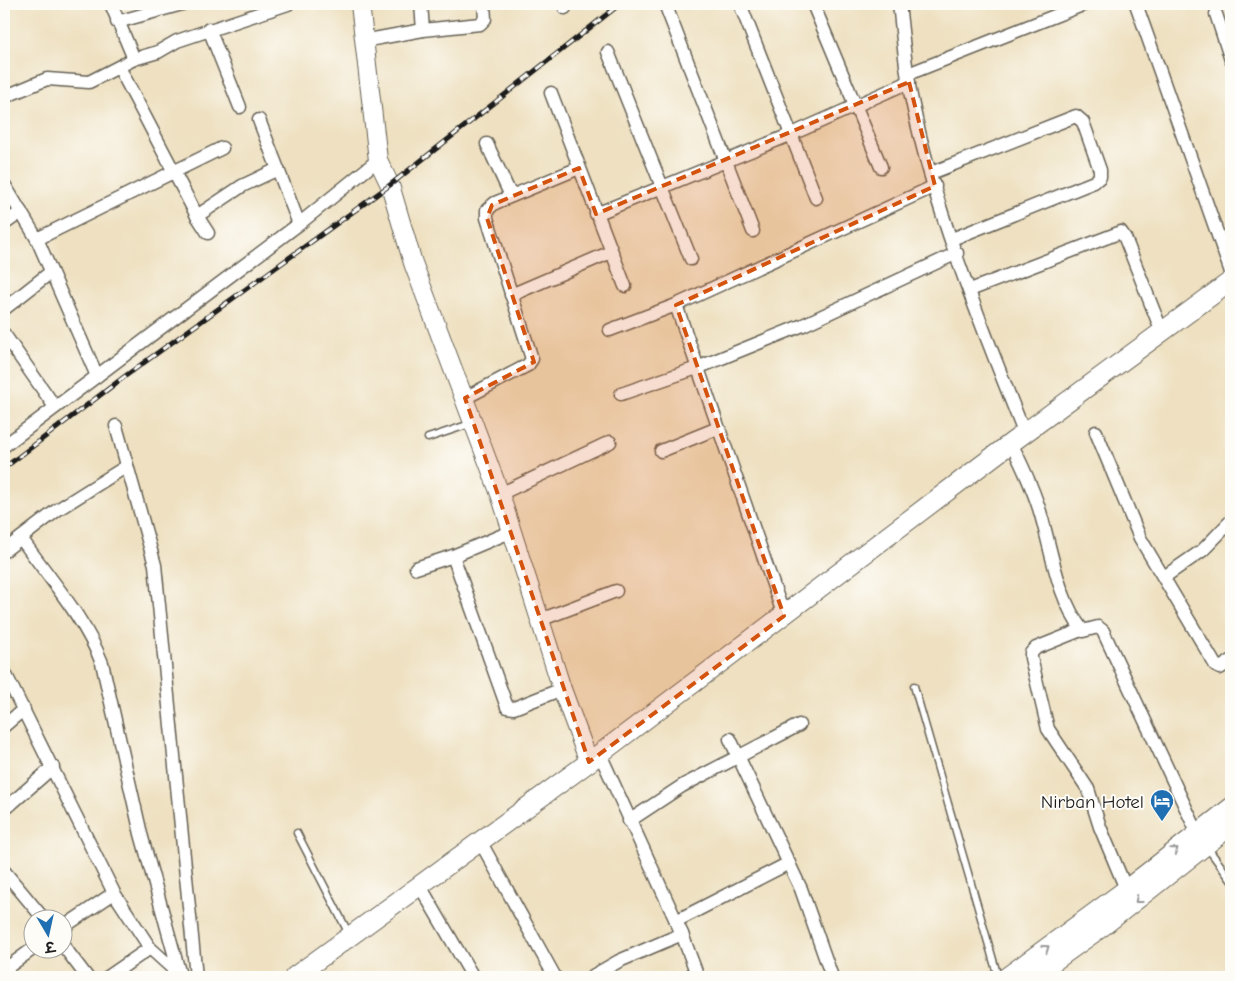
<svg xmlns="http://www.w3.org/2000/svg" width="1235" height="981" viewBox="0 0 1235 981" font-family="'Comic Neue','Playpen Sans Deva',sans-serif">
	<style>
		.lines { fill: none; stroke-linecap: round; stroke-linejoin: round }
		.lane-casing { stroke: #666155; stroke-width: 9 }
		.street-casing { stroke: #666155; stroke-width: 15 }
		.secondary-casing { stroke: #666155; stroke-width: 20 }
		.primary-casing { stroke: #666155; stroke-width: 21 }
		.lane { stroke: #fff; stroke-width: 6 }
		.street { stroke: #fff; stroke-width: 12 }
		.secondary { stroke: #fff; stroke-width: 18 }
		.primary { stroke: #fff; stroke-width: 19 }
		.rail-casing { stroke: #1c1c1c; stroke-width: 5 }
		.rail { stroke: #fdfcf7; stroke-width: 3; stroke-dasharray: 9; stroke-linecap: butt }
		.oneway { stroke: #999 }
		.marked { fill: #d4530e; fill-opacity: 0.2; stroke: #d4530e; stroke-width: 4; stroke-dasharray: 10 6; stroke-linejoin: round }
		.labels { text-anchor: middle; stroke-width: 4; stroke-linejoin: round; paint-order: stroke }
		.poi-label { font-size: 19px; fill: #1c1c1c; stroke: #fdfcf7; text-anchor: end }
	</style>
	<rect width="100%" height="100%" fill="#fdfcf7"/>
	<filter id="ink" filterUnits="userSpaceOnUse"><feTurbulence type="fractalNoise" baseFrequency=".02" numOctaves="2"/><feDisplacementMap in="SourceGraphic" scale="10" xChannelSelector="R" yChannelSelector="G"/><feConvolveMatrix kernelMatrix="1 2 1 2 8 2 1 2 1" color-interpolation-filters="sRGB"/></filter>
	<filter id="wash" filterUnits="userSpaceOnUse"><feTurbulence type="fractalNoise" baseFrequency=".0096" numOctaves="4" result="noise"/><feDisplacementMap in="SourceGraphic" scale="20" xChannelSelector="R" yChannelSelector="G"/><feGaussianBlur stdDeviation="1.12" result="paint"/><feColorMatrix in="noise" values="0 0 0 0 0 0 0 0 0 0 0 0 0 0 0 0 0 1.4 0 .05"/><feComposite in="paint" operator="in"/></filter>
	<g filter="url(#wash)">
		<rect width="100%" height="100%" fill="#eee0c0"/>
	</g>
	<g filter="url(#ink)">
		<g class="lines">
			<!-- lane casing -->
			<g class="lane-casing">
				<g id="lane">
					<polyline points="428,438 473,423"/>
					<polyline points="914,686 998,977"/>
					<polyline points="297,833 349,934"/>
					<polyline points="1207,847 1231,880"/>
				</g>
			</g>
			<!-- street casing -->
			<g class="street-casing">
				<g id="street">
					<polyline points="111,4 134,59"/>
					<polyline points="421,4 423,30"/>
					<polyline points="564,4 565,8"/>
					<polyline points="740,4 816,198"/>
					<polyline points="813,4 881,167"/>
					<path d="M899 4C903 36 905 70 912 101 936 216 982 326 1025 435"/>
					<polyline points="1136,4 1231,272"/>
					<polyline points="667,9 753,231"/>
					<polyline points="1216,14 1231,60"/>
					<polyline points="117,22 182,4"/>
					<polyline points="209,29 240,107"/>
					<polyline points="363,41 423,30 480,24 485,19 484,4"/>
					<polyline points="608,52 691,259"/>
					<polyline points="119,67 197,216 208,233"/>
					<polyline points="908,74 1085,4"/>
					<polyline points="551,93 625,286"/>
					<polyline points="4,97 47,79 89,82 134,59 158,52 177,41 288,4"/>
					<polyline points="259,120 299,224"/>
					<polyline points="487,144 511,196"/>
					<polyline points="931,173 1076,116 1083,122 1100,170 1100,177 1094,182 952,239"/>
					<polyline points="4,184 37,239 97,376"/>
					<polyline points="596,214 792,134 909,82"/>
					<polyline points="197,216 242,186 278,169"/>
					<polyline points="4,224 21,212"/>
					<polyline points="37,239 222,148"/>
					<polyline points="970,290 1121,232 1125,238 1162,332"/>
					<polyline points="511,295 611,252"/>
					<polyline points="676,305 784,616"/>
					<polyline points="4,309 51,272"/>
					<polyline points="610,330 676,305 935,186"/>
					<polyline points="4,334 55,407"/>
					<polyline points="621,394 697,368 803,325 957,253"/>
					<polyline points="465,398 528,365 532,359 487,218 487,210 495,203 579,168"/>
					<polyline points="116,426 155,565 196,977"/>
					<polyline points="1096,432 1140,538 1216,666 1220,668 1231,661"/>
					<path d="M1011 443C1023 467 1034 490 1041 515 1052 553 1058 599 1083 631L1098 627 1103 631 1197 832"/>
					<polyline points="4,446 299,224 378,160"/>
					<polyline points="661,451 718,428"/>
					<polyline points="500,494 610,442"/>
					<path d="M21 538C49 578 84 617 102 663L141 834 180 975"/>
					<polyline points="4,551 57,510 127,466"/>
					<polyline points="453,556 507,707 514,708 562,689"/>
					<polyline points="416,568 453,556 510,532"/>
					<polyline points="1164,577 1203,550 1231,521"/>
					<polyline points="540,620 616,591"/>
					<polyline points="1081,630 1036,648 1031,653 1031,658 1048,729 1088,789 1100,827 1126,889"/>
					<polyline points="4,671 114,893 150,948 181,976"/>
					<polyline points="4,726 24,709"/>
					<polyline points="730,739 801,889 832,977"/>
					<polyline points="600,754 682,934 698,977"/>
					<polyline points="4,810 53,767"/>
					<polyline points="629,821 682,786 799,725"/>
					<polyline points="480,841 555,977"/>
					<polyline points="4,871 43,918"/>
					<polyline points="420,886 473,977"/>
					<polyline points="676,921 789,863"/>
					<polyline points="62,928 114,893"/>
					<polyline points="62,944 87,977"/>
					<polyline points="4,970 34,948"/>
					<polyline points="108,977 150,948"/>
					<polyline points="591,977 619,961 682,934"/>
				</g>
			</g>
			<!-- secondary casing -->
			<g class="secondary-casing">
				<g id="secondary">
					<polyline points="360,4 378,160 390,185 413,263 500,494 562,689 589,762"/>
					<polyline points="1006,977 1126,889 1231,807"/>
					<polyline points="1033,977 1104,926 1231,826"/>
				</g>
			</g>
			<!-- primary casing -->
			<g class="primary-casing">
				<polyline id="primary" points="294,977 589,762 1011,443 1231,281"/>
			</g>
			<!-- lane -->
			<use href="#lane" class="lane"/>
			<!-- street -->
			<use href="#street" class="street"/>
			<!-- secondary -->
			<use href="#secondary" class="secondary"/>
			<!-- primary -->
			<use href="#primary" class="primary"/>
			<!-- rail casing -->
			<g class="rail-casing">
				<polyline id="rail" points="4,468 124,377 390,185 620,4"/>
			</g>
			<!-- rail -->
			<use href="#rail" class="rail"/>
		</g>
		<!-- one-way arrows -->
		<defs><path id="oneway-chevron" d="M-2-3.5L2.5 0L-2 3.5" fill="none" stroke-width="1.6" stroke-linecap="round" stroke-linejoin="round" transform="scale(1.25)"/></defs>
		<g class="oneway">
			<use href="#oneway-chevron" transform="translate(1175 850) rotate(-39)"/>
			<use href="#oneway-chevron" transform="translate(1138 900) rotate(142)"/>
			<use href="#oneway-chevron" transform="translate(1046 948) rotate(-36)"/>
		</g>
	</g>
	<!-- marked area -->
	<path class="marked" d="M909 82 935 186 676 305 784 616 589 762 465 398 534 362 487 218 492 205 579 168 596 214Z"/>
	<!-- icons -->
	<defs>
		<g id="hotel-pin" transform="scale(1.25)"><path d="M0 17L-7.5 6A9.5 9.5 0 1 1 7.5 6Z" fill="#1f6fb2" stroke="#fdfcf7"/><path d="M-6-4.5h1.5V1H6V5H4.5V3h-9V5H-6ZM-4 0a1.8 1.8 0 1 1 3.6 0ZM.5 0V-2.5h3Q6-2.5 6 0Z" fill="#fff"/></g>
	</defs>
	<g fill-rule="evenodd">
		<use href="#hotel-pin" x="1162" y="801"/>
	</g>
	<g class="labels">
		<!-- poi labels -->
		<g class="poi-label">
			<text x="1144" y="808">Nirban Hotel</text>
		</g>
	</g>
	<!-- margin -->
	<rect width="1235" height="981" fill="none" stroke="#fdfcf7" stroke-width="20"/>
	<!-- north arrow -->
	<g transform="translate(48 934) rotate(171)"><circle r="24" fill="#fdfcf7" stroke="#a3a29f"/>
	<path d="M0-4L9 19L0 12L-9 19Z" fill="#1f6fb2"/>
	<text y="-8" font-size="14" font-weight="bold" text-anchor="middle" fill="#1c1c1c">उ</text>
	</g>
</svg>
